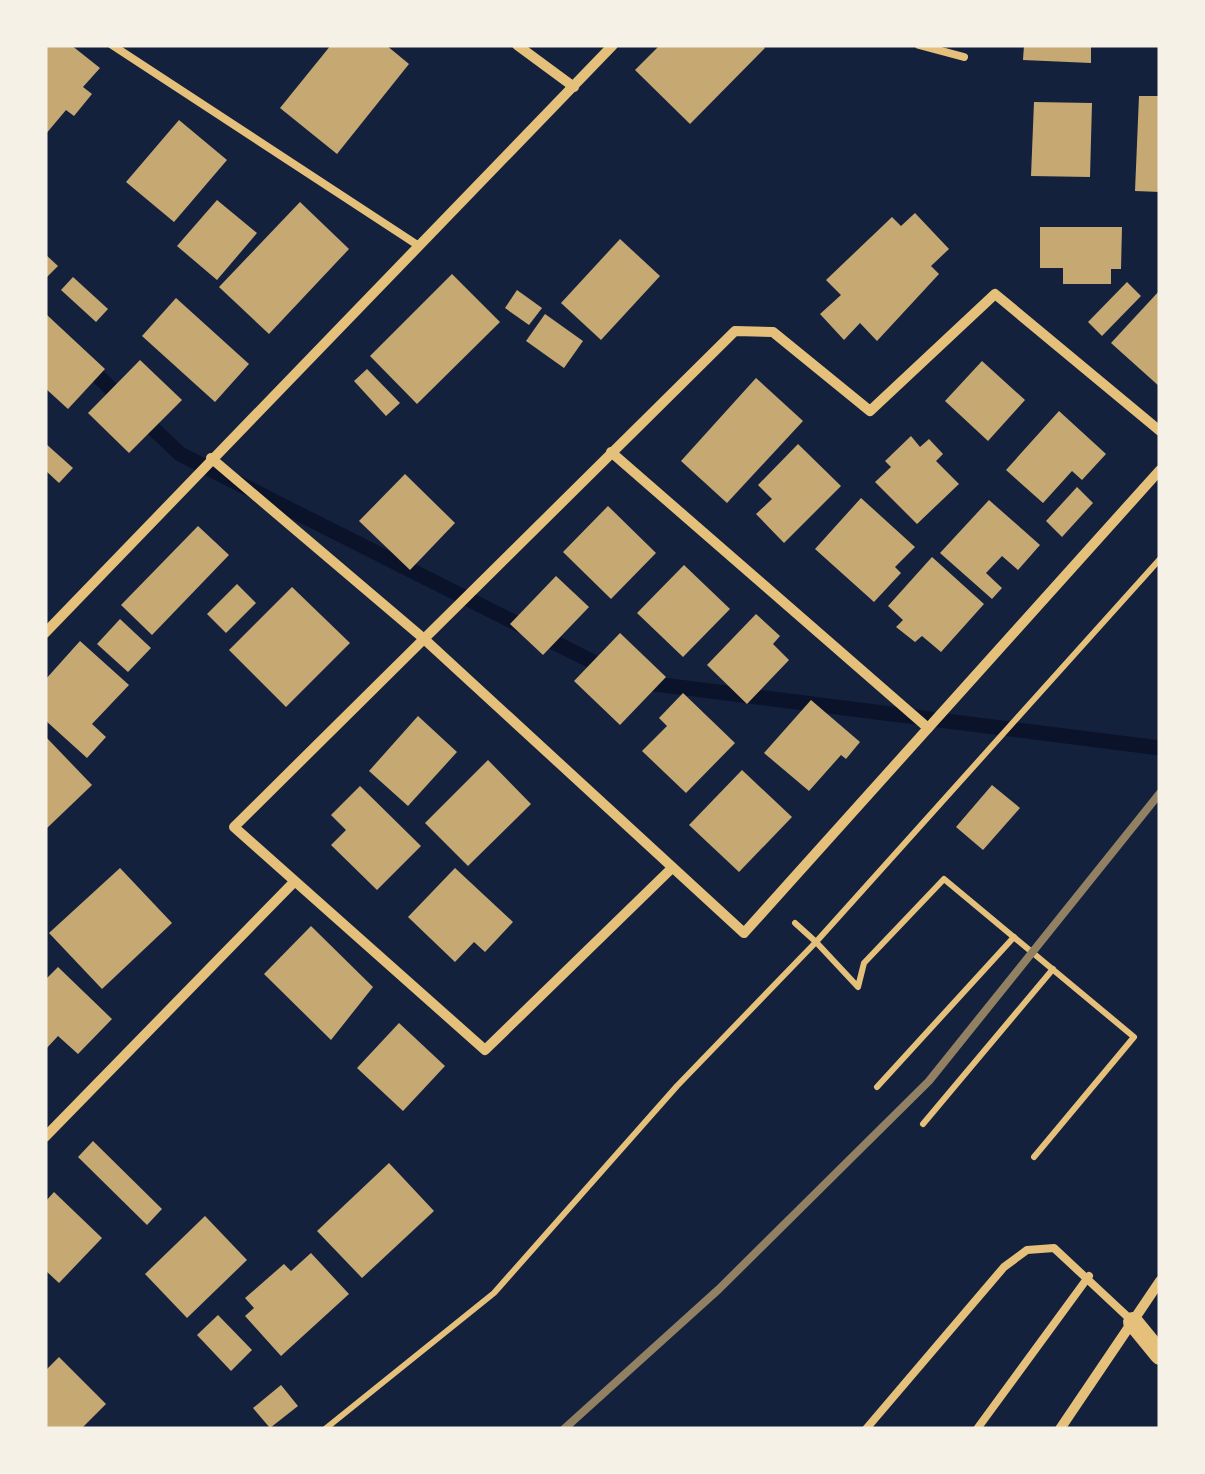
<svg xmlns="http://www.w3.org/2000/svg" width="1205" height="1474" viewBox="0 0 1205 1474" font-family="Figtree,sans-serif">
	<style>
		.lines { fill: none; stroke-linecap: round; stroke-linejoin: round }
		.stream { stroke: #0b132b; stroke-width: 15 }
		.building { fill: #c6a872 }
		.path { stroke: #e5c07b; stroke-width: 6 }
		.service { stroke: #e5c07b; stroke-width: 8 }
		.minor { stroke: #e5c07b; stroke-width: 10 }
		.secondary { stroke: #e5c07b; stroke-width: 20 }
		.rail { stroke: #918062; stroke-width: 8 }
	</style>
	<rect width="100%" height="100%" fill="#14213d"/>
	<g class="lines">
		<!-- stream -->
		<g class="stream">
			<polyline points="84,363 180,454 609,670"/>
			<polyline points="639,682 1160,748"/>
		</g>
	</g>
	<!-- building -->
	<g class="building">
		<polygon points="45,45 71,45 100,68 83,87 92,94 74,116 66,110 45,135"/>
		<polygon points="331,45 386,45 409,64 337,154 280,108"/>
		<polygon points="660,45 762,45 765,48 690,124 635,70"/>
		<polygon points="1024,45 1091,45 1091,63 1023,60"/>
		<polygon points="1139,96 1160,96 1160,192 1135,191"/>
		<polygon points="1034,102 1092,103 1090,177 1031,176"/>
		<polygon points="179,120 227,160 174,222 126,182"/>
		<polygon points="217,200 257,233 217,280 177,246"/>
		<polygon points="300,202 349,249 269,334 219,287"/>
		<polygon points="915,213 949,249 931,266 939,274 877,341 860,323 844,340 820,314 841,295 826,280 892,217 901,226"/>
		<polygon points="1040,227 1122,227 1121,269 1111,269 1111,284 1063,284 1063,268 1040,268"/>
		<polygon points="620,239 660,276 601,340 561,303"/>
		<polygon points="45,254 58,266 45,279"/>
		<polygon points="452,274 500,322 417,404 370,356"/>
		<polygon points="73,277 108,309 96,322 61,290"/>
		<polygon points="1127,282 1141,296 1102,336 1088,322"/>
		<polygon points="517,290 542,308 529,325 505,308"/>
		<polygon points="1160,290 1160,387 1111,343"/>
		<polygon points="176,298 249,364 215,402 142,336"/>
		<polygon points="545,314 583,341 564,368 526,341"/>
		<polygon points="47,315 105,369 68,409 45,388"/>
		<polygon points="140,360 182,400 129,453 88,413"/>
		<polygon points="982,361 1025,400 988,441 945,401"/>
		<polygon points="367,369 400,403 386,416 354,381"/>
		<polygon points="756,378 803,421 727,503 681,461"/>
		<polygon points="1059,411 1106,454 1082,480 1072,471 1043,503 1006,470"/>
		<polygon points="911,436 920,447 929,439 943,454 936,461 959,484 917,524 875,482 891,467 885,461"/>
		<polygon points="45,443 73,468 59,483 45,470"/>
		<polygon points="798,444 841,486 784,543 756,514 772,499 758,485"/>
		<polygon points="405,474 455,523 410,570 359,521"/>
		<polygon points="1077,487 1093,503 1062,537 1046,521"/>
		<polygon points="861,498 915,547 895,567 901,573 874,602 815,549"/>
		<polygon points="989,500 1040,545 1018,570 1002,556 986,573 1002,588 992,599 940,553"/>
		<polygon points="608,506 656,553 611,599 563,552"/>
		<polygon points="198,526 229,555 152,635 121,605"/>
		<polygon points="932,557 984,604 941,652 922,636 915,642 896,627 903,620 888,606"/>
		<polygon points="684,565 730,609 683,657 637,613"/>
		<polygon points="556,576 589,607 543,655 510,624"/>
		<polygon points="237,584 256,603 226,633 207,614"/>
		<polygon points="292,587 350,643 286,707 229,650"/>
		<polygon points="756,614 780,636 773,644 789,660 747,704 707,665"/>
		<polygon points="120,619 151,648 128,672 97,644"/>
		<polygon points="620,633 666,677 620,725 574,681"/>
		<polygon points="80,641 129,685 92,724 106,737 87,758 45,720 45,680"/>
		<polygon points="683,693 735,743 686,793 642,751 667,726 659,718"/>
		<polygon points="811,700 860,742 846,759 841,755 809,791 764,753"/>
		<polygon points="418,716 457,752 408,806 369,771"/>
		<polygon points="45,736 92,785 45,830"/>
		<polygon points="488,760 531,804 468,866 425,823"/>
		<polygon points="742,770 792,817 739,872 689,825"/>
		<polygon points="992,785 1020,808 983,850 956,827"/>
		<polygon points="360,786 421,846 377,890 331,845 346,830 331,815"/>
		<polygon points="120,868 172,923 102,989 49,933"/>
		<polygon points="455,868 513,922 485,952 474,942 455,962 408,917"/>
		<polygon points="311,926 373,987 331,1040 264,974"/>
		<polygon points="58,967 112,1019 78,1054 58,1036 45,1050 45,980"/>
		<polygon points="399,1023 445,1066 403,1111 357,1068"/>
		<polygon points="93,1141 162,1209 147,1225 78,1157"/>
		<polygon points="389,1163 434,1211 362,1278 317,1231"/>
		<polygon points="54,1192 102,1238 59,1283 45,1270 45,1202"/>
		<polygon points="205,1216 247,1260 187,1318 145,1274"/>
		<polygon points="311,1253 349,1294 281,1356 245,1316 254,1308 245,1298 284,1264 291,1271"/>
		<polygon points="218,1315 252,1350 231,1371 197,1335"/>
		<polygon points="59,1357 106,1404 81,1429 45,1429 45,1371"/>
		<polygon points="281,1385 298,1406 270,1428 253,1408"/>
	</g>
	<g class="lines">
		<!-- path -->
		<g class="path">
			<polyline points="795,923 816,942 1160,559"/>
			<polyline points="877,1087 1014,937"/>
			<polyline points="923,1124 1053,969"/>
			<polyline points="325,1429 494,1293 677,1086 816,942 858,987 864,963 944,879 1134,1037 1034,1157"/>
		</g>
		<!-- service -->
		<g class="service">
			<polyline points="112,45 419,246"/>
			<polyline points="919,45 964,57"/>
			<polyline points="866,1429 1004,1267 1027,1250 1054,1248 1130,1319"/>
			<polyline points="977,1429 1089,1276"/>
		</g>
		<!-- minor -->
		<g class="minor">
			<polyline points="517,45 574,87"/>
			<polyline points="611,452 928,728"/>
			<polyline points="211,458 423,638 744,933 1160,470"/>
			<polyline points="45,633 613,45"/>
			<polyline points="671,869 485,1050 234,827 735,331 773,332 870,411 995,294 1160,431"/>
			<polyline points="45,1137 294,882"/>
			<polyline points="1060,1429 1160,1281"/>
		</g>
		<!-- secondary -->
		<polyline class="secondary" points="1133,1322 1160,1355"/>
		<!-- rail -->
		<polyline class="rail" points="564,1429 719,1289 929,1081 1160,793"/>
	</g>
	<!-- border -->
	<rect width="1205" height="1474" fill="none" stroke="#f6f1e7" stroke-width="95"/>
</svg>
